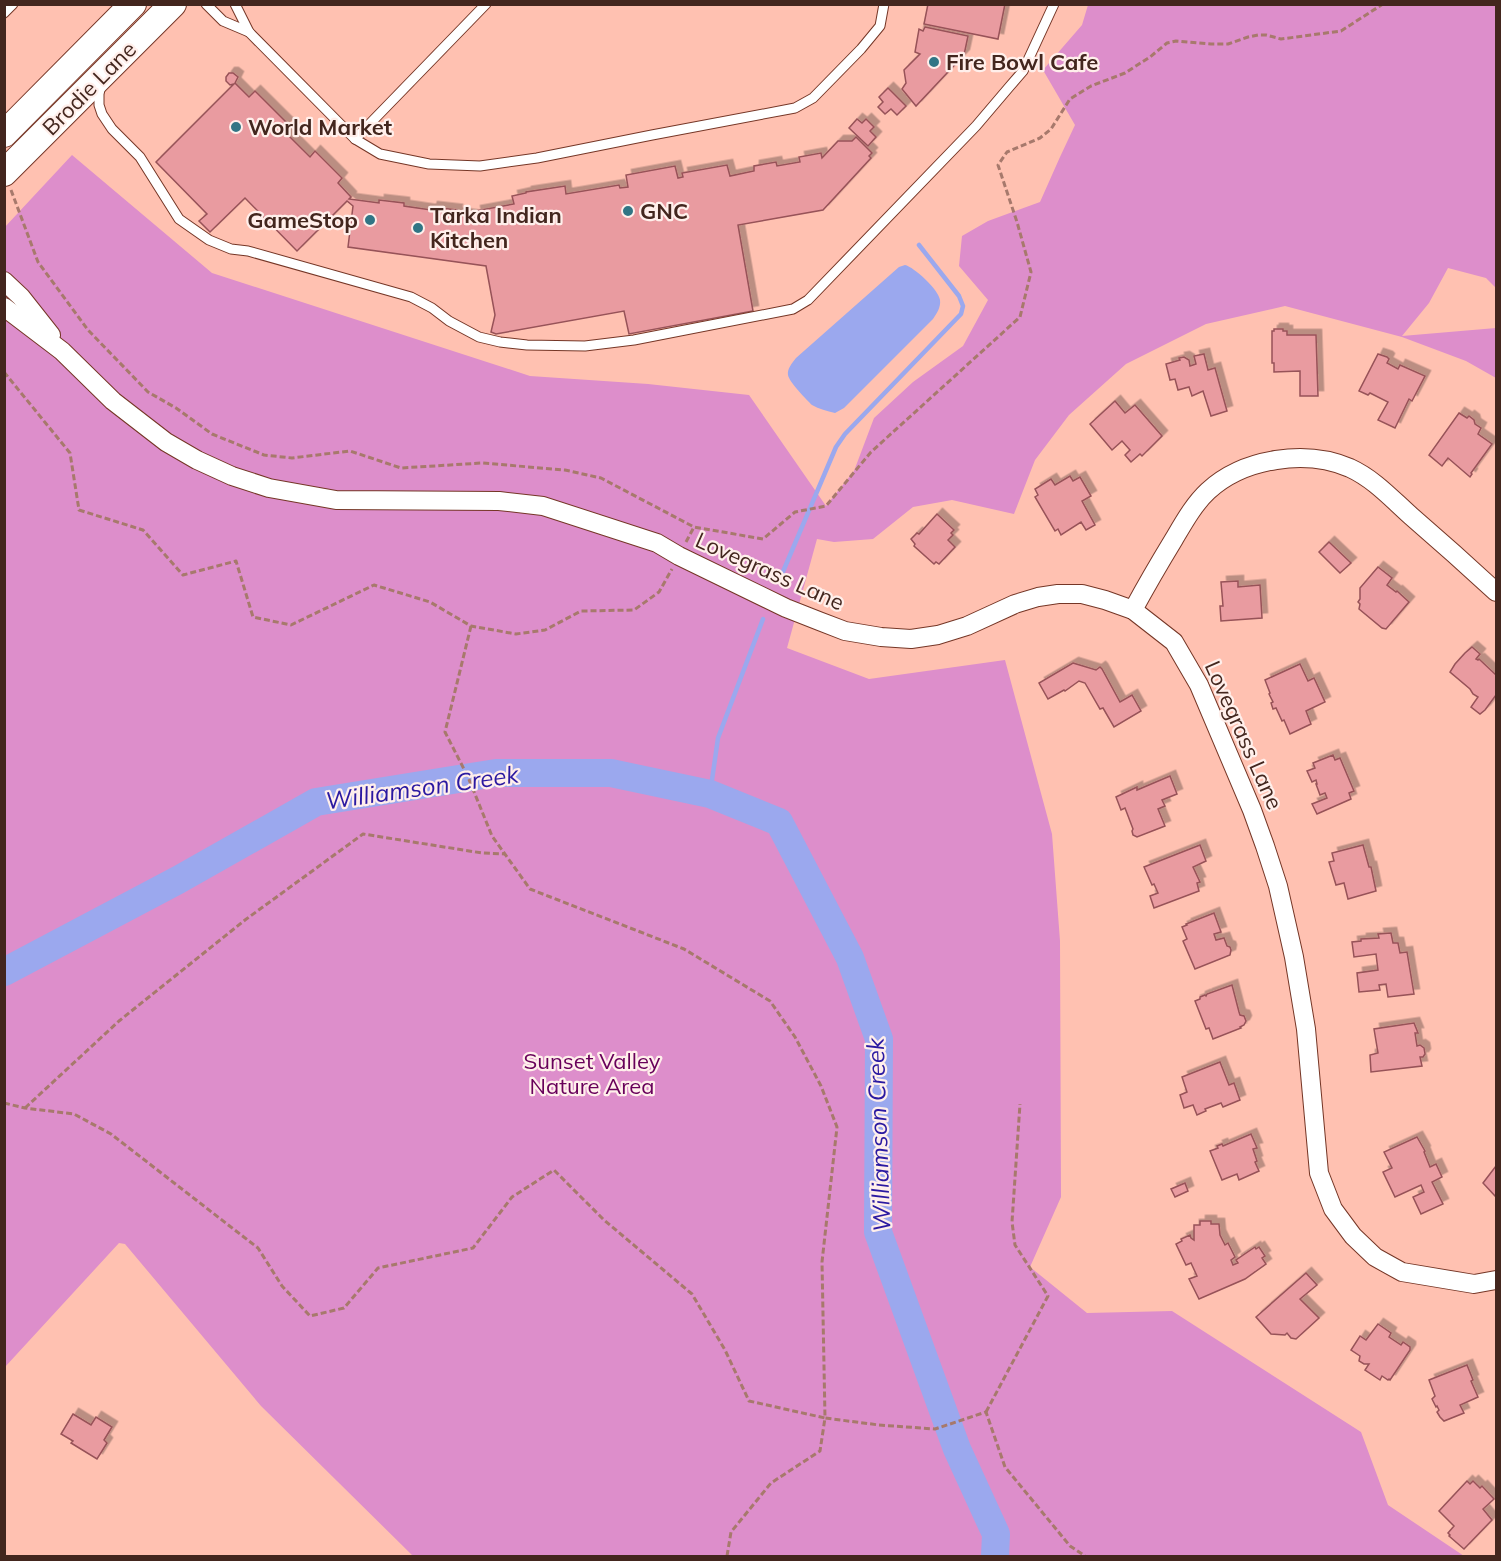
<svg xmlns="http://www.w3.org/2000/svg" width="1501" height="1561" viewBox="0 0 1501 1561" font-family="Mulish,sans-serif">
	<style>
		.green { fill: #dd8ecb }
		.water { fill: #9ba8ee }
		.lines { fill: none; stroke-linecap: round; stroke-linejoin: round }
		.stream { stroke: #9ba8ee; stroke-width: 4.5 }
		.river { stroke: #9ba8ee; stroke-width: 28 }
		.building { fill: #e99ba0; stroke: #975258; stroke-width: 1.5; filter: url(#shadow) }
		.service-casing { stroke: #753626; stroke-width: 11 }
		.minor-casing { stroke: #753626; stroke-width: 20 }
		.secondary-casing { stroke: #753626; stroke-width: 28 }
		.path { stroke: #a7796c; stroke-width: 3; stroke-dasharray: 6 3; stroke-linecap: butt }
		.service { stroke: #fff; stroke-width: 9 }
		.minor { stroke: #fff; stroke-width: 18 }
		.secondary { stroke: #fff; stroke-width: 26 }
		.poi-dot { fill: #317585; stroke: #ffefeb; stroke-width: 2 }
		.labels { text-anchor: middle; stroke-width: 4.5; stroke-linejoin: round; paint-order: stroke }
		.poi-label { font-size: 22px; font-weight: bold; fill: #43261e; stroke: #ffefeb; text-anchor: start }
		.street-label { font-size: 22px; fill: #43261e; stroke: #ffefeb }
		.park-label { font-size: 22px; fill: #68005a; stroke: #ffefeb }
		.water-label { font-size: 24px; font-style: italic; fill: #2b19a1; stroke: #ffefeb }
	</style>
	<defs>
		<filter id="shadow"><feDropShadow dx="5.5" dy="-5.5" stdDeviation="0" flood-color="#0004"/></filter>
	</defs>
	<rect width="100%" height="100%" fill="#ffc1b1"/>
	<!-- green -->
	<polygon class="green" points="1088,5 1496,5 1496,288 1486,278 1448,268 1429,303 1402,336 1496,328 1496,378 1466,361 1402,337 1285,306 1206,324 1126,364 1069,415 1035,460 1014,514 952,500 913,507 873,539 834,542 817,539 787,648 869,679 1005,660 1052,834 1060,941 1061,1197 1030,1267 1087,1313 1172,1311 1361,1432 1388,1505 1464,1556 413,1556 261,1406 125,1244 119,1243 5,1367 4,228 72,155 212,273 530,376 648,384 749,395 826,506 854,471 874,418 913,382 963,346 988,300 959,266 962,236 988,221 1040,202 1060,157 1075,125 1043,70 1082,25"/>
	<!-- water -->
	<path class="water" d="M905 265C914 267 939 290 940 300 941 307 937 313 933 319L844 408 835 413C827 411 819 409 812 405 807 400 789 382 788 375 787 369 792 363 796 358L899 267Z"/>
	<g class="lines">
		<!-- stream -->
		<g class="stream">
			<polyline points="779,581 836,447 845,434 961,314 963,306 959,296 919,245"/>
			<polyline points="710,794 718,738 763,619"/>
		</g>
		<!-- river -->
		<polyline class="river" points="4,972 178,880 316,802 496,773 611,773 710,794 779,822 850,958 879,1039 878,1232 957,1449 996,1534 995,1556"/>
	</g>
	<!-- building -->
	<g class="building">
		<polygon points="928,4 1005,4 998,39 924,24"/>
		<polygon points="925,27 968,36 964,55 916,106 902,89 906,83 904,70 920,54 915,52 919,29 923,31"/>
		<polygon points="229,73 233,73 238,77 235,83 249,97 255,91 288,124 282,129 310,157 315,151 342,178 338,183 351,197 349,199 379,203 379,200 404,203 404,206 431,210 432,207 457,210 456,213 476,216 475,211 514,204 512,196 526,193 526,192 565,186 566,194 619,185 620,188 628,187 626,175 675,166 678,178 683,177 682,173 727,165 730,176 754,171 754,166 776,162 777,166 800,162 799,157 821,153 822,158 838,141 852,141 856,137 872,153 869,156 871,158 823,210 738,225 753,311 629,334 624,311 496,334 491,332 495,315 486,266 348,247 353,206 347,201 297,251 245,198 210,232 199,221 207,214 156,162 234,84 230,85 226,81 226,77"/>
		<polygon points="888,88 906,106 897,115 891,109 885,114 878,107 883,102 879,97"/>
		<polygon points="857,119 862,123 866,119 874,127 870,131 876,137 868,146 849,128"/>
		<polygon points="1274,329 1283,329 1283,331 1287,331 1287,335 1316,335 1318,396 1300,396 1300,371 1274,372 1274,363 1272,363 1272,331 1274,331"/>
		<polygon points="1204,354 1208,370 1215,368 1227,411 1211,416 1203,391 1192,396 1189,387 1178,390 1175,379 1170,380 1166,364 1180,360 1179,358 1184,357 1189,360 1190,366 1196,364 1194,356"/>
		<polygon points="1378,354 1387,357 1389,359 1387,363 1398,369 1400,365 1425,376 1412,401 1409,399 1395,428 1378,420 1388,402 1370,393 1368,395 1359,391"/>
		<polygon points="1115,401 1125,413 1135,405 1162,436 1142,456 1140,454 1131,462 1125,455 1130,450 1122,441 1112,450 1090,424"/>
		<polygon points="1459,413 1467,418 1469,416 1474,420 1475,424 1481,428 1478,434 1492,444 1471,473 1472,474 1470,477 1448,458 1442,466 1429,455"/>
		<polygon points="1070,476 1073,481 1080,477 1091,496 1082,501 1095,525 1086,530 1081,522 1061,535 1058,529 1055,531 1035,497 1038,495 1035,489 1051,479 1055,485"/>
		<polygon points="937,514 954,530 951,533 953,535 948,540 955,547 939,564 936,562 934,564 914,546 915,544 911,539 917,533 919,534"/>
		<polygon points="1329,542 1351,563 1340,573 1319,552"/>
		<polygon points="1378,567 1392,578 1387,585 1396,592 1397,591 1409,602 1386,629 1382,628 1359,609 1360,604 1358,602 1360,599 1360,588"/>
		<polygon points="1238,581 1238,587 1260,585 1262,618 1221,621 1220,606 1223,606 1221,582"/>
		<polygon points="1472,647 1480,654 1476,659 1478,660 1479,659 1496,675 1496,695 1485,710 1480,714 1471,707 1478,697 1473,694 1470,689 1450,672 1455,664 1465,653"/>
		<polygon points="1073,663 1096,670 1100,667 1102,669 1120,702 1132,695 1141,711 1114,727 1103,708 1100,709 1085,683 1079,681 1065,691 1064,690 1048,699 1039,683"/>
		<polygon points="1300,664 1308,681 1314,678 1325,702 1306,711 1311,724 1290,734 1284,720 1282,721 1276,708 1273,709 1271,703 1273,702 1269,694 1270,693 1265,680"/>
		<polygon points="1333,755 1335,760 1340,758 1354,791 1349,793 1351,799 1317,814 1312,804 1327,798 1325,793 1320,795 1316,784 1317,784 1316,780 1312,782 1307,771 1315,768 1313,763"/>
		<polygon points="1170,776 1177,794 1162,800 1165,806 1158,809 1165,826 1137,837 1133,835 1132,831 1133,829 1125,808 1121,810 1116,797 1137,787 1137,790"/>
		<polygon points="1200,845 1206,861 1193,867 1200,882 1197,883 1199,891 1154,908 1150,896 1158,893 1154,884 1152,885 1144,867"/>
		<polygon points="1363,845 1369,867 1371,867 1376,891 1348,899 1344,883 1336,885 1329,862 1334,861 1332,853"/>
		<polygon points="1214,913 1221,932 1214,934 1216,940 1224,938 1227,946 1230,947 1231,950 1230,955 1195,969 1183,941 1187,939 1182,927 1187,925 1186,924"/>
		<polygon points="1391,933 1393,943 1398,943 1400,953 1407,952 1414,994 1388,997 1386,984 1379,985 1380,990 1359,992 1357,973 1378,970 1376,954 1354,957 1352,942 1361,941 1361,939 1379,938 1378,934"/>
		<polygon points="1232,985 1239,1012 1240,1015 1244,1016 1246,1021 1244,1025 1240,1027 1241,1028 1213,1039 1209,1028 1206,1029 1195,1001 1200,999 1200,997 1205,995 1206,996 1207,994"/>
		<polygon points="1414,1023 1418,1033 1415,1033 1417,1046 1420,1045 1424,1048 1425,1054 1423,1057 1420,1057 1422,1066 1371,1072 1370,1055 1378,1053 1374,1029"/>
		<polygon points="1220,1062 1229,1085 1234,1083 1240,1100 1223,1107 1221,1103 1205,1109 1206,1111 1197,1115 1193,1105 1184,1108 1180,1095 1187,1092 1182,1077"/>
		<polygon points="1251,1134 1257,1148 1253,1149 1257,1161 1255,1162 1259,1171 1239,1180 1237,1174 1222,1180 1210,1151 1218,1148 1217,1146 1222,1144 1223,1146"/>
		<polygon points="1417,1137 1425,1151 1424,1152 1430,1167 1436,1164 1442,1177 1432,1182 1443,1204 1421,1214 1413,1197 1424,1192 1421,1185 1395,1197 1383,1172 1392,1168 1384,1152"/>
		<polygon points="1496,1166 1496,1197 1483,1183"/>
		<polygon points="1185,1183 1188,1191 1175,1197 1171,1189"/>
		<polygon points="1200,1221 1211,1221 1211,1224 1219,1224 1220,1235 1225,1245 1228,1243 1235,1257 1231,1260 1233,1265 1238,1263 1236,1260 1255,1247 1256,1249 1259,1247 1265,1256 1262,1258 1266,1264 1245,1279 1199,1299 1189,1279 1197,1276 1191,1263 1186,1265 1176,1244 1182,1241 1181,1239 1190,1235 1191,1238 1194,1240 1194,1225 1200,1225"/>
		<polygon points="1306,1273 1317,1285 1300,1299 1319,1318 1296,1339 1291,1338 1287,1333 1285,1335 1271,1334 1256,1317"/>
		<polygon points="1378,1324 1391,1333 1389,1337 1401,1345 1403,1342 1410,1347 1410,1350 1390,1380 1389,1379 1388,1380 1382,1376 1380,1380 1365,1370 1369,1364 1364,1364 1359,1361 1360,1356 1351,1350 1360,1336 1366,1340"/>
		<polygon points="1467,1365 1473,1380 1471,1381 1478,1397 1460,1405 1464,1413 1444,1421 1440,1417 1437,1412 1439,1410 1437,1406 1436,1407 1432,1399 1435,1396 1429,1380"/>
		<polygon points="73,1414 91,1425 96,1417 112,1427 104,1440 107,1443 97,1459 71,1443 73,1441 61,1434"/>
		<polygon points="1467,1481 1470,1484 1473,1481 1480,1488 1482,1486 1494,1499 1483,1509 1492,1520 1464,1549 1449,1536 1450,1535 1448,1533 1454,1526 1439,1511"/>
	</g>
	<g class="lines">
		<!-- service casing -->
		<g class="service-casing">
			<g id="service">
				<polyline points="206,4 223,21 249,32"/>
				<polyline points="235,4 249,32 355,139 380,154 429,164 480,166 537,158 652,135 795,108 813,98 861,49 880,26 884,4"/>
				<polyline points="4,13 13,4"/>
				<polyline points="101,85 99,94 99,105 102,114 112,129 140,157 179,219 209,240 231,249 248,251 411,297 432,308 449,321 479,337 500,342 527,345 585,346 634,340 793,309 808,300 976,126 1010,86 1023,71 1054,4"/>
				<polyline points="355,139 486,4"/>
			</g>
		</g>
		<!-- minor casing -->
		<g class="minor-casing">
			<g id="minor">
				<polyline points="4,281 21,297 51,335"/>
				<polyline points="4,307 62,351 113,401 166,442 197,460 232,476 269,488 336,500 499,501 543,506 657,543 679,556 786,608 819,621 845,631 881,637 911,639 938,635 967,626 1015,604 1038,597 1058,594 1082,594 1105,600 1133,610 1174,642 1199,685 1252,810 1265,846 1278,886 1294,957 1306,1029 1319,1173 1333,1209 1353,1236 1375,1257 1402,1272 1474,1284 1496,1280"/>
				<path d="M1133 610C1146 586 1160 562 1174 539 1184 522 1194 504 1208 491 1244 458 1306 449 1350 468 1374 479 1392 499 1411 516 1440 541 1468 566 1496 592"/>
			</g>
		</g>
		<!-- secondary casing -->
		<g class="secondary-casing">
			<g id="secondary">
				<polyline points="4,134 133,4"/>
				<polyline points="4,173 173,4"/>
			</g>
		</g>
		<!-- path -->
		<g class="path">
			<polyline points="11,190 38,262 88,330 148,392 176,408 212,434 264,455 292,458 350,451 401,468 482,463 565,470 601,478 694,527"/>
			<polyline points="4,372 70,453 79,510 143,530 183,575 236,561 253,617 291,625 374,585 430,602 471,626 516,634 545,630 581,611 634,610 659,592 672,569"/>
			<polyline points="686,542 694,527 763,539 795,512 826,506 871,452 1020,317 1031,272 1017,222 998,165 1007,152 1040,138 1051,129 1070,99 1091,86 1125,73 1150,57 1167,43 1176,41 1211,44 1228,44 1248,37 1258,35 1266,35 1281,39 1341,31 1383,4"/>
			<polyline points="471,626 445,732 468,777 492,836 530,889 684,949 770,1001 795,1037 821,1086 837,1127 822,1262 825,1418 879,1425 935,1429 986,1412 1005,1467 1070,1546 1085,1556"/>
			<polyline points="4,1103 25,1108 74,1114 111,1134 258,1248 282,1286 310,1316 344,1308 378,1268 473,1248 512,1197 554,1170 604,1220 692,1294 725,1350 749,1401 825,1418 820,1451 771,1483 731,1532 727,1556"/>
			<polyline points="25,1108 119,1021 245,920 363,834 482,853 505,854"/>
			<polyline points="986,1412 1048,1296 1015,1245 1012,1222 1020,1104"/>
		</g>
		<!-- service -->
		<use href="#service" class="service"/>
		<!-- minor -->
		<use href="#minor" class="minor"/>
		<!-- secondary -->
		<use href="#secondary" class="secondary"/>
	</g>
	<!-- markers -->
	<g class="poi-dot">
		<circle cx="934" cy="62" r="6"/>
		<circle cx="236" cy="127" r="6"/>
		<circle cx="628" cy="211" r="6"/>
		<circle cx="370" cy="220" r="6"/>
		<circle cx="418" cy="228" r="6"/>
	</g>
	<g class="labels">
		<!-- poi labels -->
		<g class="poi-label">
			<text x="946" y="70">Fire Bowl Cafe</text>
			<text x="248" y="135">World Market</text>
			<text x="640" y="219">GNC</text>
			<text x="430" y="223">Tarka Indian<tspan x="430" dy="25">Kitchen</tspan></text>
			<text x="358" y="228" text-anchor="end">GameStop</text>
		</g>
		<!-- street labels -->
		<g class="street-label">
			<text transform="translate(89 88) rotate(-45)" y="8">Brodie Lane</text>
			<text transform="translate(770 571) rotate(24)" y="8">Lovegrass Lane</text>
			<text transform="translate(1244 735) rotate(66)" y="8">Lovegrass Lane</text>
		</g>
		<!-- park labels -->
		<g class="park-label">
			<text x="592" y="1069">Sunset Valley<tspan x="592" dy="25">Nature Area</tspan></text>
		</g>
		<!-- water labels -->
		<g class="water-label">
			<text transform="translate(422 788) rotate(-8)" y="8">Williamson Creek</text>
			<text transform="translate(879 1135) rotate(-92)" y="8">Williamson Creek</text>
		</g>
	</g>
	<!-- border -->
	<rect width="1501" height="1561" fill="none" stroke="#43261e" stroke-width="12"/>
</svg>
